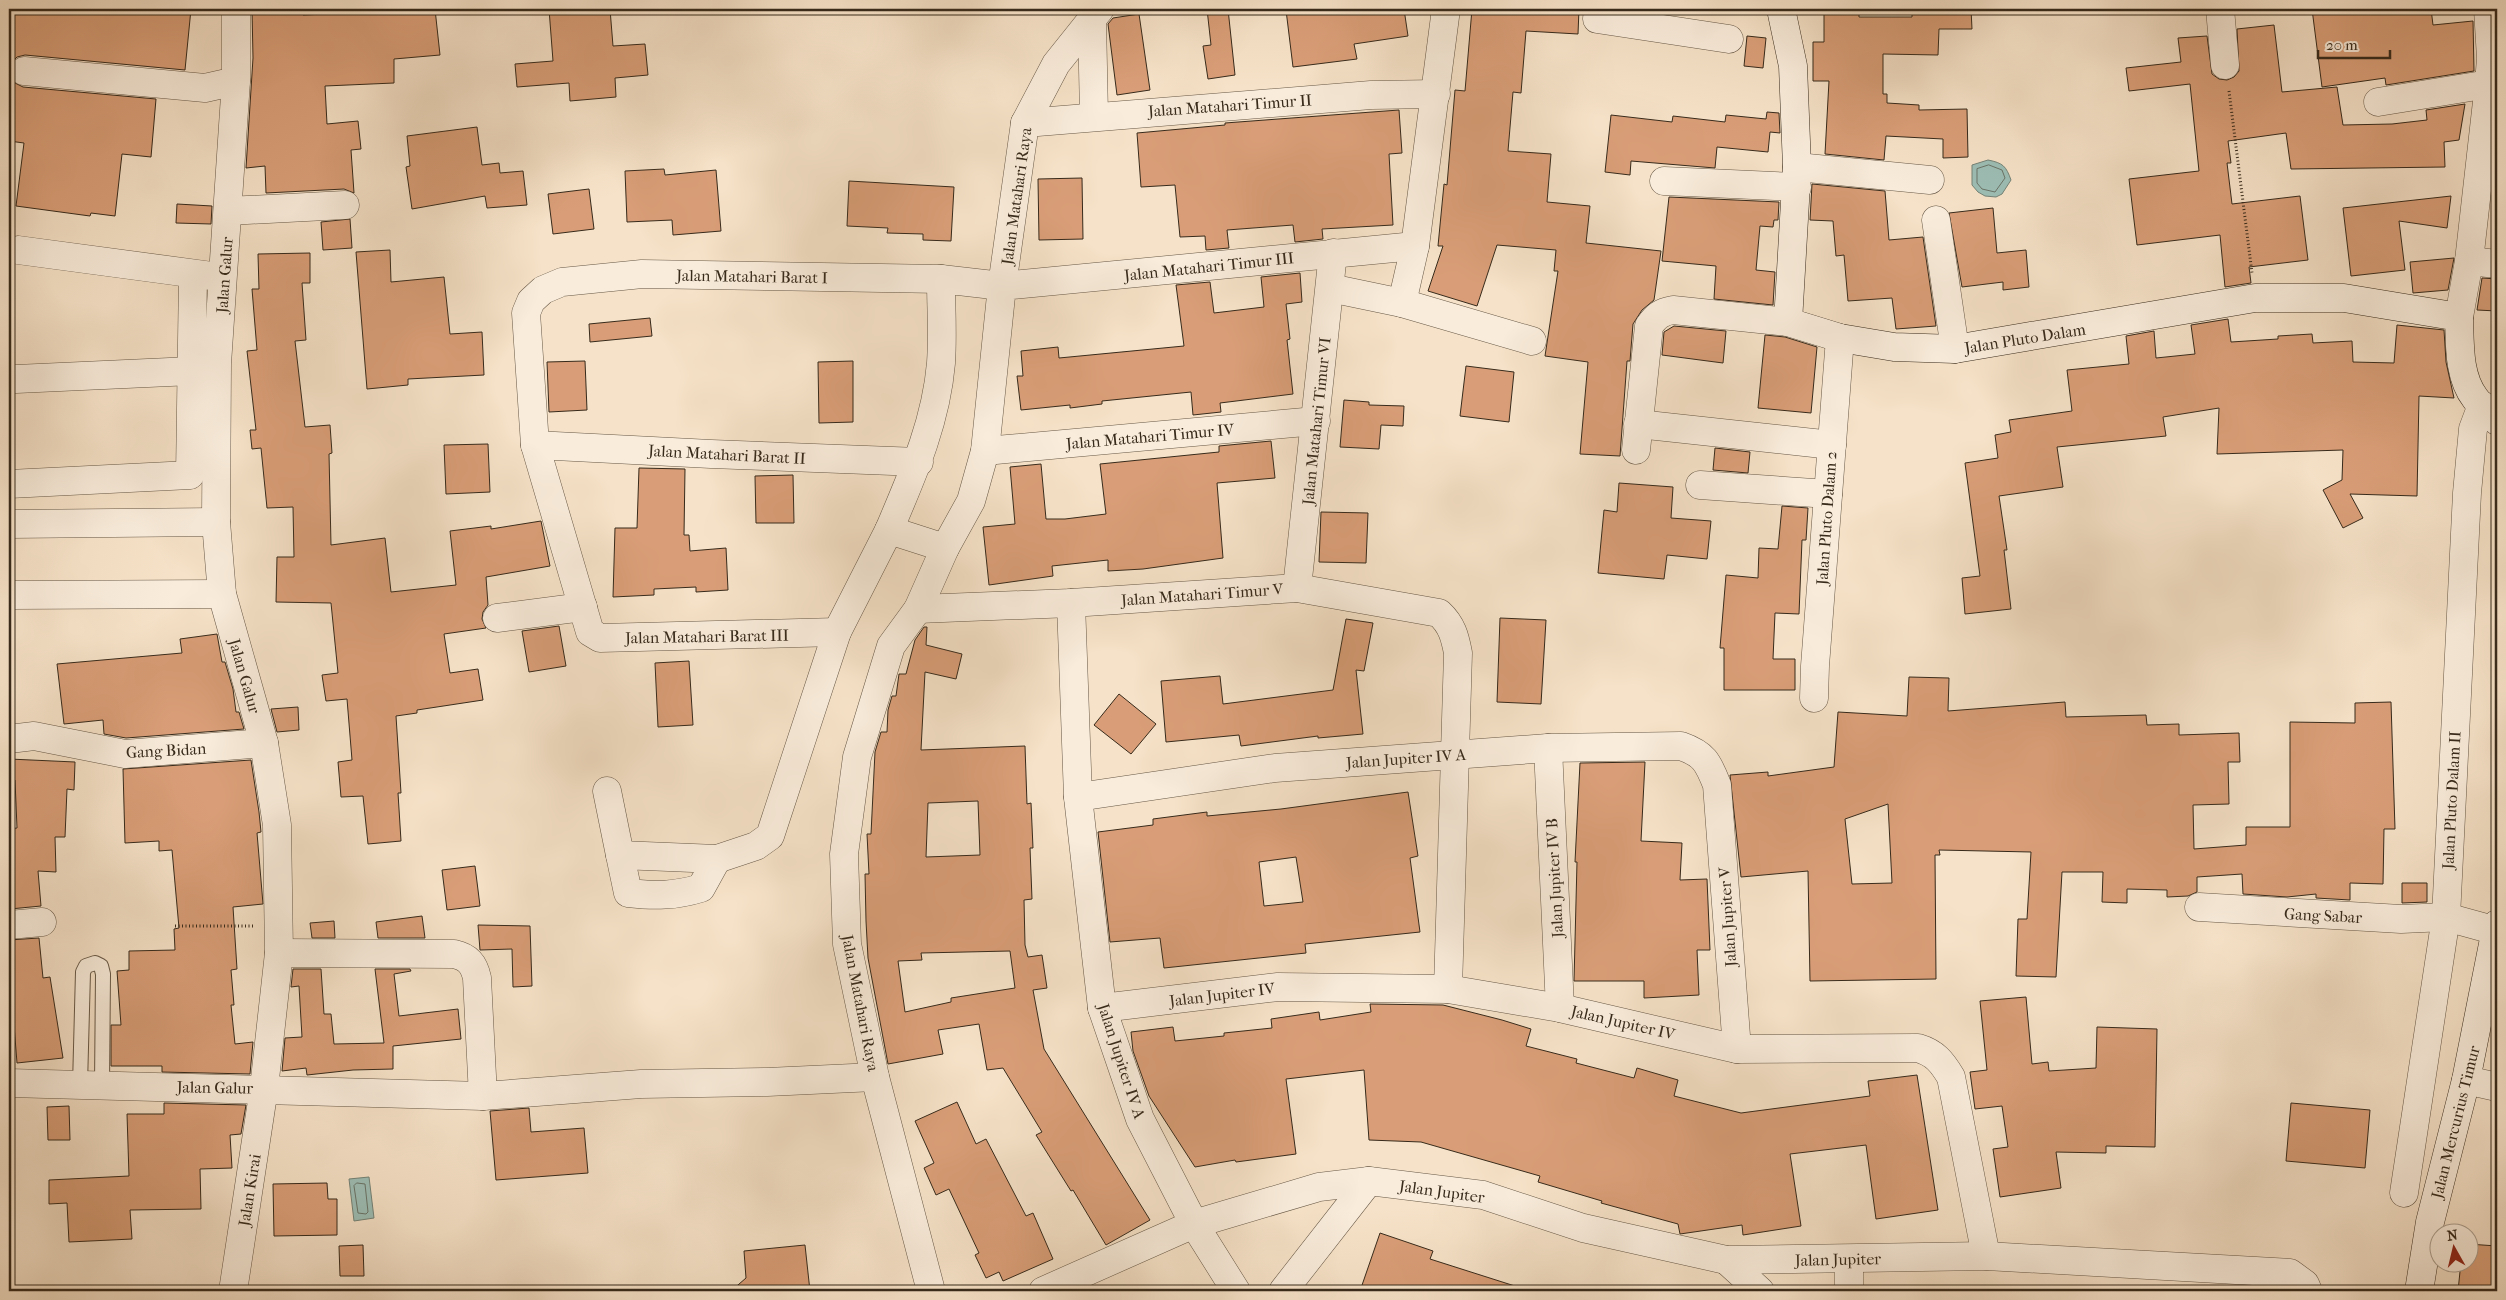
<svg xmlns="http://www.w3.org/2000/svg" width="2506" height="1300" viewBox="0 0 2506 1300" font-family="'IM FELL French Canon',serif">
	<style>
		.water { fill: #9dbeb5; stroke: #748377 }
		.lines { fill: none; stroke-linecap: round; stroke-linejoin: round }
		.shore { stroke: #6a7468; stroke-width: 1 }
		.building { fill: #d99e77; stroke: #372a1b; fill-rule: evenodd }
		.lane-casing { stroke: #675846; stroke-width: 16 }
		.street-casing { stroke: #675846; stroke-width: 29 }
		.secondary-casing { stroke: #372a1b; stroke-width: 29 }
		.path { stroke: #372a1b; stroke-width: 3; stroke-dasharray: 1 2.5; stroke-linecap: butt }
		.lane { stroke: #f9ecdb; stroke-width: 14 }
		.street { stroke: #f9ecdb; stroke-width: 28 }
		.secondary { stroke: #f9ecdb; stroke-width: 28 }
		.labels { text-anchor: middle; stroke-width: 5; stroke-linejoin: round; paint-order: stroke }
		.street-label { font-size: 16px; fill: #372a1b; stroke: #f9ecdb }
	</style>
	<rect width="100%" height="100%" fill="#f6e2c8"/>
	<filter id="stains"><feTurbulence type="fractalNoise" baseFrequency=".004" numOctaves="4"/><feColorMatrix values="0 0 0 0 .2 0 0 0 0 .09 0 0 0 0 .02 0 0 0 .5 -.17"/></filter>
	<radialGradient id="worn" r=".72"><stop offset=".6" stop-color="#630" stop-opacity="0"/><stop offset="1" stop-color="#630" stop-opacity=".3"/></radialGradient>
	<!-- water -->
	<g class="water">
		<path d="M1988 160C2003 163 2006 166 2011 180L2002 194 1996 197 1985 196 1978 192 1972 185V165Z"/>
		<polygon points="369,1177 374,1218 354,1221 349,1179"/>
	</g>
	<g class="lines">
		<!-- shore -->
		<g class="shore">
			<polygon points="1989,165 2002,170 2005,178 1995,192 1982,189 1977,183 1977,169"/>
			<polygon points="357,1183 365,1184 368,1212 366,1214 358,1213 354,1186"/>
		</g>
	</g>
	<!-- building -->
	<g class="building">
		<polygon points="15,9 191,9 185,70 25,55 17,57 12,62 9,69"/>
		<polygon points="252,9 302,9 303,15 376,12 376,9 435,9 440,55 394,59 394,83 325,86 327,124 358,121 361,149 351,150 354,193 344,189 266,193 265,166 246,168 253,58"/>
		<polygon points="549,9 610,9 613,46 645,44 648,75 615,78 616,97 570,101 569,83 517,87 515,64 553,61"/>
		<polygon points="1207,9 1228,9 1235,75 1208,79 1203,46 1211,45"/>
		<polygon points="1296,9 1404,9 1408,36 1354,44 1357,59 1293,67 1286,10"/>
		<polygon points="1472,9 1579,9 1578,34 1526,31 1521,93 1513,92 1508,151 1551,154 1547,202 1590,206 1586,243 1661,251 1654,300 1642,310 1633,324 1630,361 1627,361 1620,456 1580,454 1588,362 1545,356 1558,271 1554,271 1556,250 1497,245 1477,306 1428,291 1443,246 1438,246 1444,184 1447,185 1455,90 1465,91"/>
		<polygon points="1824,9 1859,9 1859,17 1912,17 1912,12 1920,12 1920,9 1971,9 1972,29 1939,29 1938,55 1883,54 1883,94 1887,94 1887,103 1919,105 1919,110 1967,109 1968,157 1943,158 1943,139 1886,136 1884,160 1825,154 1829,81 1813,81 1813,42 1824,42"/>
		<polygon points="2312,9 2431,9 2433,25 2473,21 2474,71 2386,85 2385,78 2322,87"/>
		<polygon points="1139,14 1150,90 1117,95 1108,24 1113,18"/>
		<polygon points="2274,25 2282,92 2337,87 2343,125 2392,124 2427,120 2426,110 2465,104 2459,140 2444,142 2445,167 2291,169 2286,133 2228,141 2231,163 2227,163 2232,204 2300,196 2308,260 2249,267 2251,283 2225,287 2220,235 2137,245 2129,179 2199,171 2190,84 2129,91 2126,68 2181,62 2178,38 2207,36 2212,74 2219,79 2227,80 2234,77 2239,71 2237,29"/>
		<polygon points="1747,36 1766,38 1763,68 1744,66"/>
		<polygon points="9,72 15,83 23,87 156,99 151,157 122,154 115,216 91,213 90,216 16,206 24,143 9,141"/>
		<polygon points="1399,110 1402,153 1389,154 1393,225 1322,229 1323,239 1295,242 1293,225 1227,230 1229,248 1206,250 1205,236 1180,237 1175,185 1141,187 1137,133 1225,125 1225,123"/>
		<polygon points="1767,112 1779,113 1780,133 1770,132 1768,152 1717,147 1715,168 1631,161 1630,175 1605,172 1611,115 1672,122 1673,116 1725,122 1726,115 1766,119"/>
		<polygon points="477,127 482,165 499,163 500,173 523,171 527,205 487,208 485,196 412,209 406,167 410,166 407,136"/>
		<polygon points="664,169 665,175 716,170 721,231 673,235 672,220 627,222 625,171"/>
		<polygon points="1082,178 1083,239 1039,240 1038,179"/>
		<polygon points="849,181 954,187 951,241 923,240 923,234 887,233 888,228 847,226"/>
		<polygon points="1812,184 1885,191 1889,240 1923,237 1936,326 1896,329 1892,298 1848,301 1844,255 1836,256 1833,221 1810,220"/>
		<polygon points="589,189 594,229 553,234 548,194"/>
		<polygon points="2451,196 2447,228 2399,221 2405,270 2351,276 2343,208"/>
		<polygon points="1669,197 1779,202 1778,220 1774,220 1773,227 1760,226 1756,270 1775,272 1773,305 1714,299 1716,266 1662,261"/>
		<polygon points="177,204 212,206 211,224 176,223"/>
		<polygon points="1993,208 1997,253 2026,250 2029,287 2003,290 2003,282 1962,287 1949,213"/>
		<polygon points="350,219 352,248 323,250 321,222"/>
		<polygon points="390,250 391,282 444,277 450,334 482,332 484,375 408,379 408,385 367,389 356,252"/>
		<polygon points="310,253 310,283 302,283 306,340 295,341 305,427 330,425 332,453 329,454 331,545 385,538 391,592 456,585 450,531 491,526 491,529 541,521 550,566 486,577 488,605 483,612 482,619 486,628 444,634 450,673 478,669 483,700 417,710 417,713 396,716 401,793 398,793 401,841 368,844 363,796 341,797 338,762 352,760 347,699 326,701 322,675 338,673 331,603 276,602 277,557 294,557 293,507 267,508 261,448 252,449 250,430 256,430 247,351 257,350 252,289 259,289 258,254"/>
		<polygon points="2454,258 2448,290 2413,293 2410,262"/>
		<polygon points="1300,273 1302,302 1286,304 1290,339 1287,340 1293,394 1220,403 1221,412 1193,415 1191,392 1102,401 1102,404 1070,408 1070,405 1021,410 1017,376 1023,376 1021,351 1058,347 1059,358 1184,346 1176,285 1210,282 1214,313 1264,307 1261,277"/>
		<polygon points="2482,278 2497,279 2497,311 2477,310"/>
		<polygon points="650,318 652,336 590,342 589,324"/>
		<polygon points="2228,319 2231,342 2278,339 2278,336 2312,334 2313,343 2352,341 2353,362 2394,363 2397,325 2444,330 2446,362 2454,398 2419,396 2417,496 2350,494 2363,518 2343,528 2323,490 2342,480 2343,450 2217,454 2219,408 2163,417 2166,436 2057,447 2063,487 1999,496 2007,550 2004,550 2011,609 1965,614 1962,578 1980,576 1965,463 1998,458 1995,435 2011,432 2009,420 2072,411 2067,370 2129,364 2126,336 2154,331 2156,358 2195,354 2191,325"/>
		<polygon points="1674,326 1726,331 1723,363 1662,355 1664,332"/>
		<polygon points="1765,335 1785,337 1817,347 1811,413 1758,408"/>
		<polygon points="585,361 587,410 549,412 547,362"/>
		<polygon points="853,361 853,422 819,423 818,362"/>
		<polygon points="1466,366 1514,372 1509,422 1460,416"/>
		<polygon points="1344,400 1369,402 1369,405 1404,406 1403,426 1381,425 1379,449 1340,447"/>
		<polygon points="1271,441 1275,478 1217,483 1223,558 1143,569 1108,571 1108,560 1052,566 1053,576 989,585 983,527 1015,524 1010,467 1041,464 1046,519 1065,519 1106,514 1100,464 1219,452 1219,446"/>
		<polygon points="488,444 490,492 446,494 444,445"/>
		<polygon points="1715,448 1750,452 1748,473 1713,470"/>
		<polygon points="639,468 685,469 684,535 689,535 690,551 726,548 728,590 696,592 696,587 654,589 654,595 613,597 615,528 637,528"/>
		<polygon points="793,475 794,523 756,523 755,476"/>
		<polygon points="1619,483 1673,487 1671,518 1711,521 1707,559 1667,555 1664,579 1598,573 1604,510 1617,512"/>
		<polygon points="1782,506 1808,508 1806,540 1802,540 1799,614 1775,613 1773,659 1795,659 1795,690 1724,690 1724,648 1720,648 1726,575 1758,578 1759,548 1778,549"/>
		<polygon points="1321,512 1368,513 1366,563 1319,562"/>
		<polygon points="1500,618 1546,620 1541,704 1497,702"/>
		<polygon points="1346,619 1373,623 1364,671 1356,670 1363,734 1318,738 1318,736 1241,746 1239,735 1166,742 1161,681 1220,676 1223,704 1333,690"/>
		<polygon points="559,626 566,666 529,672 522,631"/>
		<path d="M924 627H927L926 645 962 654 956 679 925 672 921 750 1025 746 1027 804 1031 803 1033 848H1030L1032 899 1024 900 1025 945 1028 957 1042 955 1047 988 1033 990 1044 1049 1150 1220 1106 1245 1073 1190 1071 1191 1036 1135 1042 1132 1003 1068 987 1070 979 1024 938 1030 943 1054 888 1064 868 958 866 921 865 874H869L867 834H871L875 752 881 732H887L888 710 892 696H896L899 674H906L915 640ZM978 801 980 855 926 857 928 803ZM1010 951 1015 988 951 998V1002L905 1012 898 961 922 960 921 953Z"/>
		<polygon points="217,634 222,662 225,662 233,689 236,712 239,712 244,729 126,738 104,734 103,720 64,724 57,664 182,653 180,639"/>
		<polygon points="689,661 693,725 658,727 655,663"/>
		<path d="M1909 677 1949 678 1948 711 2065 702 2066 717 2146 715 2147 725 2179 724V735L2239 733 2240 762H2228L2229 804 2193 805 2194 849 2246 845V827H2290V722L2355 723V703L2391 702 2395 829H2384L2383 884 2350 883V900L2316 898V894L2287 897 2243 894 2242 874 2197 877V892L2188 896 2167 897V890L2127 889V903L2102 902 2103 872H2062L2056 977 2016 976 2018 919H2027L2031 852 1939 850 1940 855H1935L1936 979 1810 981 1808 871 1741 877 1730 775 1768 772V776L1834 767 1838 712 1907 716ZM1888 804 1892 883 1852 884 1845 819Z"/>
		<polygon points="1119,694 1156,724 1131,754 1094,725"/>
		<polygon points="298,707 299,730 277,732 271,709"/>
		<polygon points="9,759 75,762 74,790 67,789 65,837 55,837 56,872 38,871 41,906 10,909 9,829 17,828 15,780 9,781"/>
		<polygon points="251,760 259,812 261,832 257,833 263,904 233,907 237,969 231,970 234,1005 231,1005 235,1044 253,1042 250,1074 162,1072 162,1066 111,1066 111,1025 121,1025 117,971 129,970 129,951 175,950 174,929 179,928 172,850 159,851 159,841 125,843 123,769"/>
		<polygon points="1645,762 1641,841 1682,843 1680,880 1707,879 1710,950 1697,950 1699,995 1644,998 1644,981 1574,981 1577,862 1575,862 1580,763"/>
		<path d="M1408 792 1418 856 1410 858 1420 932 1305 944 1306 953 1164 968 1160 938 1110 942 1098 832 1153 825V819L1207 812V816L1281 809ZM1296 857 1303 902 1264 906 1259 862Z"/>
		<polygon points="475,866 480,906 447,910 442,870"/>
		<polygon points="2402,883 2427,883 2427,902 2402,903"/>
		<polygon points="422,916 425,938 378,938 376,922"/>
		<polygon points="334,921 335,938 312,938 310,923"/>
		<polygon points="478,925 530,926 532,986 513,987 512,949 480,950"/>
		<polygon points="39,938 43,978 50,977 63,1058 17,1063 14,1025 9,1026 9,940"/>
		<polygon points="293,969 321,969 324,1014 331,1014 334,1044 384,1043 375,969 410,969 411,971 394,974 399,1016 458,1009 461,1039 393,1046 393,1069 353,1070 307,1075 306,1068 282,1071 285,1038 302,1037 299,986 291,987"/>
		<polygon points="2026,997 2032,1064 2048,1062 2049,1071 2096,1068 2097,1027 2157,1029 2155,1147 2106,1146 2106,1153 2056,1152 2061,1188 2000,1197 1993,1149 2008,1147 2002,1106 1975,1109 1970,1072 1987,1070 1980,1001"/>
		<polygon points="1370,1004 1443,1005 1502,1020 1531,1029 1526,1046 1577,1059 1576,1063 1634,1078 1637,1068 1678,1080 1674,1096 1741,1113 1870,1096 1868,1081 1917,1075 1938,1210 1876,1219 1866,1145 1790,1154 1801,1226 1743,1235 1742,1225 1680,1234 1678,1224 1601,1203 1602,1201 1538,1182 1540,1176 1421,1142 1369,1140 1364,1070 1286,1079 1296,1154 1236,1162 1235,1160 1195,1167 1149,1096 1133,1051 1131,1032 1173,1027 1175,1041 1224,1036 1224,1033 1272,1028 1271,1019 1319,1012 1320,1020 1371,1012"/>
		<polygon points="957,1102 976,1144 986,1139 1026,1216 1033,1213 1053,1259 1003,1281 999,1272 986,1278 975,1255 979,1253 949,1189 936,1195 924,1168 934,1163 915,1121"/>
		<polygon points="164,1103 246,1105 241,1134 230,1135 232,1168 200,1169 201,1209 130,1210 132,1239 69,1242 67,1203 49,1204 49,1180 129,1176 127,1114 164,1114"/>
		<polygon points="2291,1103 2370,1110 2365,1168 2286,1161"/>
		<polygon points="69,1106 70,1140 48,1140 47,1107"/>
		<polygon points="529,1108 531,1132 584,1128 588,1173 496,1180 490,1111"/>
		<polygon points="327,1183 328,1199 337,1199 337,1235 274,1236 273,1184"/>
		<polygon points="1380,1233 1433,1251 1430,1259 1518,1287 1518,1291 1360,1291"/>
		<polygon points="2468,1244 2497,1246 2497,1291 2458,1291 2461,1262 2468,1262"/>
		<polygon points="363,1245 364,1276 340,1276 339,1246"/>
		<polygon points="805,1245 810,1291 731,1291 746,1278 744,1251"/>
	</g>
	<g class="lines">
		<!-- lane casing -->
		<g class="lane-casing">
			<polyline id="lane" points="80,1085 83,972 86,966 95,963 101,966 103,974 102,1085"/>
		</g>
		<!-- street casing -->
		<g class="street-casing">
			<g id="street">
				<polyline points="1598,9 1597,19 1729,39"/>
				<polyline points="2220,9 2225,65"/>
				<polyline points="1092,20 1094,116"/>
				<polyline points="24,71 205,88 236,81"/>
				<polyline points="2378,102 2489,84"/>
				<polyline points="1025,123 1371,95 1436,94"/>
				<polyline points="1797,167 1930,180"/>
				<polyline points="1664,181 1797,187"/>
				<polyline points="228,211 345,205"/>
				<polyline points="1936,220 1955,349"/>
				<polyline points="18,250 212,276"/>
				<polyline points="2469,261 2497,264"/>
				<polyline points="1330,288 1402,303 1532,341"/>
				<polyline points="1402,303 1415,246 1446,9"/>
				<polyline points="2459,317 2469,261 2489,84 2491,58 2488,9"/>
				<polyline points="16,379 192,371"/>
				<polyline points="1638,424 1832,445"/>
				<polyline points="535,445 711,454 919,462"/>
				<path d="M1636 450 1649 326C1656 316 1661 312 1673 310L1788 322"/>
				<polyline points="985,451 1316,421"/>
				<polyline points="9,484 190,475 193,275"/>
				<polyline points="1700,485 1828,494"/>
				<polyline points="9,524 216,522"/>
				<path d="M945 548 889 530C912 476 936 423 941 363 943 335 941 307 941 279L1002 286 1025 123 1056 64 1100 9"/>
				<polyline points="1297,588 1333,253"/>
				<polyline points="9,595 222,594"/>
				<polyline points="1071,603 1078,797 1102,1008 1140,1119 1194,1224 1236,1291"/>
				<path d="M918 609 1071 603 1297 588 1439 613C1452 625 1455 637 1458 653L1448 989"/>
				<polyline points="497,618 583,607"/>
				<polyline points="837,632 600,638 590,632 535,445 526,313 531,301 543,290 562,282 642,274 941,279"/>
				<polyline points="1814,698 1815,666 1840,338"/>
				<polyline points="9,739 34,736 125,754 264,743"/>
				<polyline points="1548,748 1560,1008"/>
				<polyline points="607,791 620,855 717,859 756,846 770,836 837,632 889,530"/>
				<path d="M1078 797 1275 768 1548 748 1681 746C1704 754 1708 762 1717 785L1737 1049"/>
				<path d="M620 855 628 893C654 896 675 896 701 888L717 859"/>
				<polyline points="2199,907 2401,919 2446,917 2497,931"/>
				<polyline points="9,925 42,922"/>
				<path d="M279 953 454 954C468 957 474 964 477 978L483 1096"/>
				<path d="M1102 1008 1278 987 1448 989 1560 1008 1737 1049 1918 1048C1935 1053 1942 1062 1951 1077L1986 1256"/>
				<polyline points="2466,1080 2497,1087"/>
				<polyline points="9,1083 483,1096 641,1084 767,1082 875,1077"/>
				<polyline points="2404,1193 2446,917 2467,493 2473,429 2482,405"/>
				<polyline points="1726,1260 1760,1291"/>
				<polyline points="1849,1260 1849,1291"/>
				<polyline points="233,1291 264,1088 279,953 277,825 264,743 222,594 216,522 217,364 236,81 236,9"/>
				<polyline points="931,1291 875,1077 847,944 844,854 857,757 891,646 918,609 945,548 971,501 985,451 1002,286 1415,246"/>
				<polyline points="1043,1291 1194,1224 1319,1187 1369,1181 1483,1195 1583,1228 1726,1260 1986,1256 2290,1273 2305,1284 2308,1291"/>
				<polyline points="1283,1291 1369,1181"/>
			</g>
		</g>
		<!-- secondary casing -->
		<g class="secondary-casing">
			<g id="secondary">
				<path d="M1781 9 1793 66 1797 167 1788 322 1840 338 1894 347 1955 349 2255 298H2344L2459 317C2460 343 2458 376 2475 398 2481 407 2490 414 2497 421"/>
				<polyline points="2419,1291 2430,1222 2466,1080 2497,924"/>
			</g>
		</g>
		<!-- path -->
		<g class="path">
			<polyline points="2229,91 2252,273"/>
			<polyline points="175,926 254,926"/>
		</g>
		<!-- lane -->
		<use href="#lane" class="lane"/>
		<!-- street -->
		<use href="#street" class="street"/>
		<!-- secondary -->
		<use href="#secondary" class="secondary"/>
	</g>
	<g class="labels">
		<!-- street labels -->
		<g class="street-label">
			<text transform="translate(1230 105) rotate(-4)" y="6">Jalan Matahari Timur II</text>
			<text transform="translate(1016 196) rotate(-82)" y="6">Jalan Matahari Raya</text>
			<text transform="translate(1209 266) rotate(-6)" y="6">Jalan Matahari Timur III</text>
			<text transform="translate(224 275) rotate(-86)" y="6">Jalan Galur</text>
			<text transform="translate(752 276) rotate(1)" y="6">Jalan Matahari Barat I</text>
			<text transform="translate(2025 338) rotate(-9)" y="6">Jalan Pluto Dalam</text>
			<text transform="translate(1316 421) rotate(-84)" y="6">Jalan Matahari Timur VI</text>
			<text transform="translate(1150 436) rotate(-5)" y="6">Jalan Matahari Timur IV</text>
			<text transform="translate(727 454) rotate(3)" y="6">Jalan Matahari Barat II</text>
			<text transform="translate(1826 518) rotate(-86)" y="6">Jalan Pluto Dalam 2</text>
			<text transform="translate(1202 594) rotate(-4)" y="6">Jalan Matahari Timur V</text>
			<text transform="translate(707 636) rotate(-1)" y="6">Jalan Matahari Barat III</text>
			<text transform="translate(245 676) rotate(74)" y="6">Jalan Galur</text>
			<text transform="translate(166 750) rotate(-3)" y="6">Gang Bidan</text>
			<text transform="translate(1406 758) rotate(-4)" y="6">Jalan Jupiter IV A</text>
			<text transform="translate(2451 800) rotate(-87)" y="6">Jalan Pluto Dalam II</text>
			<text transform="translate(1554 878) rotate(-93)" y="6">Jalan Jupiter IV B</text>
			<text transform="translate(2323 915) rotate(3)" y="6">Gang Sabar</text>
			<text transform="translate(1727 917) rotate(-94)" y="6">Jalan Jupiter V</text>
			<text transform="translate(1222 994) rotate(-7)" y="6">Jalan Jupiter IV</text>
			<text transform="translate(861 1003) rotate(79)" y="6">Jalan Matahari Raya</text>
			<text transform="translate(1623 1022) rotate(13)" y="6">Jalan Jupiter IV</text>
			<text transform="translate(1122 1061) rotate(72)" y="6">Jalan Jupiter IV A</text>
			<text transform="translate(215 1087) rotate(1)" y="6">Jalan Galur</text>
			<text transform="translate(2455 1122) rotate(-76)" y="6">Jalan Mercurius Timur</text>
			<text transform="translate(249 1190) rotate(-81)" y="6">Jalan Kirai</text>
			<text transform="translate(1442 1191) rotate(8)" y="6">Jalan Jupiter</text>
			<text transform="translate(1838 1259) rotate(-1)" y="6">Jalan Jupiter</text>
		</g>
	</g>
	<!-- margin -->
	<rect width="2506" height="1300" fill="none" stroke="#f6e2c8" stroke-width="30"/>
	<rect x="10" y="10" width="2486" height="1280" fill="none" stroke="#372a1b" stroke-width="2.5"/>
	<rect x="15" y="15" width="2476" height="1270" fill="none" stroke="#372a1b"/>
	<!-- north arrow -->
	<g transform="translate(2454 1248) rotate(352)"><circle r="24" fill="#f9ecdb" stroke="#ab9e8e"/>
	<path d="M0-4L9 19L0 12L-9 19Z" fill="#8f2418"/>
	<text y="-8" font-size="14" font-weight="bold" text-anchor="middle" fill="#372a1b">N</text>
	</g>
	<!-- scale -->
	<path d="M2318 50v8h72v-8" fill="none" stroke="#372a1b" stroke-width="2.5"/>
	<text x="2326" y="50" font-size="15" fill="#372a1b" stroke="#f9ecdb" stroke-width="4" paint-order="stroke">20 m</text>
	<rect width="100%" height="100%" filter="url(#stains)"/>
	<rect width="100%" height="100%" fill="url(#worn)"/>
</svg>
